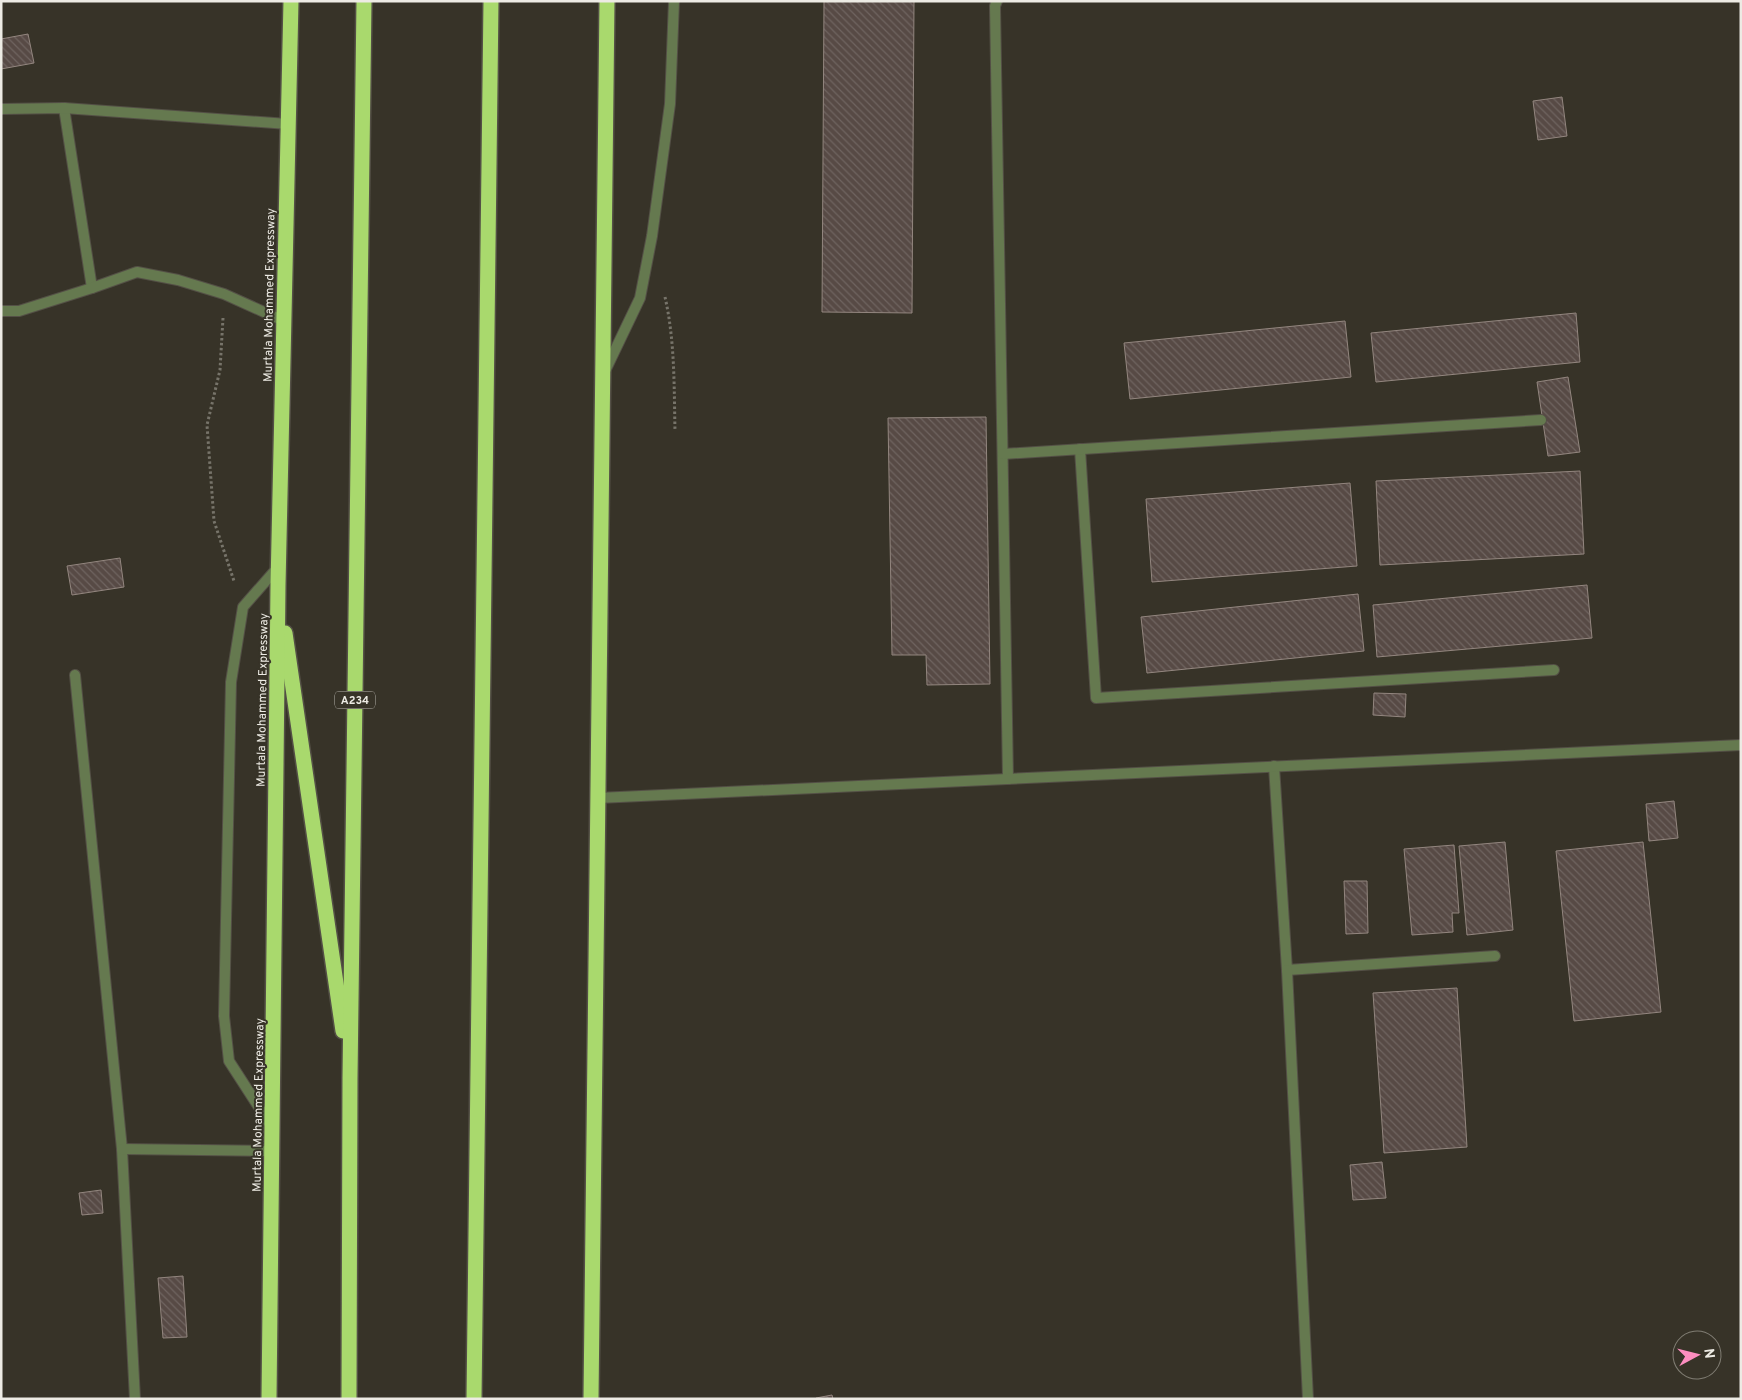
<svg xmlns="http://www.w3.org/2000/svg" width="1742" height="1400" viewBox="0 0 1742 1400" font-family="Overpass,sans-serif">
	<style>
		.building { fill: url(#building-back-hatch); stroke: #93867f }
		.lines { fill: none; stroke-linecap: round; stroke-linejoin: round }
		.lane-casing { stroke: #545046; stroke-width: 12 }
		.street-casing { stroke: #545046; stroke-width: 12 }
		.highway-casing { stroke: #545046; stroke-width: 18 }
		.path { stroke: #77746a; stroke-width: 3; stroke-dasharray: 2.5 2.5; stroke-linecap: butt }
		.lane { stroke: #65794f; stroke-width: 10 }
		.street { stroke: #65794f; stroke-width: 10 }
		.highway { stroke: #a9d96d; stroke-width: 15 }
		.labels { text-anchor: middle; stroke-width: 4; stroke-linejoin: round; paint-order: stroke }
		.shield { fill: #373328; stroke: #b6b4ac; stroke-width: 1 }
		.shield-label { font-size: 11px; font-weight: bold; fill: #edebe4 }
		.street-label { font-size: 12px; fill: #edebe4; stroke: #373328 }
	</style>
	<defs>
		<pattern id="building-back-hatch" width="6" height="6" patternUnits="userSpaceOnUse" patternTransform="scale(1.25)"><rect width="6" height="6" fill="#574a45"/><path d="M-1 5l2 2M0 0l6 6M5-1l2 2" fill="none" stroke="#6f6460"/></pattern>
	</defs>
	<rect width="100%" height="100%" fill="#373328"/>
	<!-- building -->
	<g class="building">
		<polygon points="824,1 914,1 912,313 822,312"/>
		<polygon points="28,34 34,63 1,69 1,39"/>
		<polygon points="1562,97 1567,136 1538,140 1533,101"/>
		<polygon points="1576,313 1580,362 1376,382 1371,333"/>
		<polygon points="1345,321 1351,377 1130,399 1124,343"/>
		<polygon points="1568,377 1580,452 1548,456 1537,382"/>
		<polygon points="986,417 990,684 927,685 926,655 892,655 888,418"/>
		<polygon points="1580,471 1584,554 1380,565 1376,481"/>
		<polygon points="1350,483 1357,566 1152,582 1146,499"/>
		<polygon points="120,558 124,587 72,595 67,566"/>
		<polygon points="1587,585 1592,638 1377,657 1373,605"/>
		<polygon points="1358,594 1364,651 1147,673 1141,617"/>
		<polygon points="1374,693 1406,694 1405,717 1373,715"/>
		<polygon points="1674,801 1678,838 1649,841 1646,804"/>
		<polygon points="1505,842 1513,930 1467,935 1459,846"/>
		<polygon points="1643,842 1661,1012 1574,1021 1556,851"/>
		<polygon points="1454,845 1459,913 1452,913 1453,932 1412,935 1404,849"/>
		<polygon points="1344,881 1367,881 1368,933 1346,934"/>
		<polygon points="1457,988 1467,1147 1384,1153 1373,993"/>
		<polygon points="1382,1162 1386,1198 1353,1200 1350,1165"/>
		<polygon points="101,1190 103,1213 82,1215 79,1193"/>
		<polygon points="183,1276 187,1337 163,1338 158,1278"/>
		<polygon points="832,1395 833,1399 816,1399 816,1398"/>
	</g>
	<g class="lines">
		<!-- lane casing -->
		<g class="lane-casing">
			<g id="lane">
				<polyline points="64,108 92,288"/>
				<polyline points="1,109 64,108 288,124"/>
				<polyline points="1,311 19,311 92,288 137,272 178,280 224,294 284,321"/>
				<polyline points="605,371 640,298 652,236 670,104 674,1"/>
				<polyline points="75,675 122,1149 135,1399"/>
				<polyline points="271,1126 229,1061 224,1016 231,682 243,607 279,566"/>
				<polyline points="122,1149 273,1151"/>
			</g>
		</g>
		<!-- street casing -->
		<g class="street-casing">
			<g id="street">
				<polyline points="997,1 995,6 1008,779"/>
				<polyline points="1080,449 1096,698 1554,670"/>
				<polyline points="1003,454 1541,420"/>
				<polyline points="1274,766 1287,970 1495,956"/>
				<polyline points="598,798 1741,745"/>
				<polyline points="1287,970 1308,1399"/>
			</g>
		</g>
		<!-- highway casing -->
		<g class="highway-casing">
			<g id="highway">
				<polyline points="285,633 343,1031"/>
				<polyline points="269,1399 278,585 291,1"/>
				<polyline points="349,1399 350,1078 364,1"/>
				<polyline points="474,1399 491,1"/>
				<polyline points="591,1399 607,1"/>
			</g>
		</g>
		<!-- path -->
		<g class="path">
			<path d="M665 297C675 341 674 387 675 431"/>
			<polyline points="223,318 220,370 207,425 214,521 234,581"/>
		</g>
		<!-- lane -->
		<use href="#lane" class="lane"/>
		<!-- street -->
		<use href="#street" class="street"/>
		<!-- highway -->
		<use href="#highway" class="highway"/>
	</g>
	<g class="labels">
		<!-- shield labels -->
		<rect class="shield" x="335" y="691.5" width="40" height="17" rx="4"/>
		<g class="shield-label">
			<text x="355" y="704">A234</text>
		</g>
		<!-- street labels -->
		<g class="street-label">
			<text transform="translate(269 295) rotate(-89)" y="4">Murtala Mohammed Expressway</text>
			<text transform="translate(262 700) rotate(-89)" y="4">Murtala Mohammed Expressway</text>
			<text transform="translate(258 1105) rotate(-89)" y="4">Murtala Mohammed Expressway</text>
		</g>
	</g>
	<!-- border -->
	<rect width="1742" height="1400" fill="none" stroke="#edebe4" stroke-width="5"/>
	<!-- north arrow -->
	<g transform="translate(1697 1355) rotate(83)"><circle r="24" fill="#373328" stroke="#807d73"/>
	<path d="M0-4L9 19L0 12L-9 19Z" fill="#fd8ec0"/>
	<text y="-8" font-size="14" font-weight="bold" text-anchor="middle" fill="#edebe4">N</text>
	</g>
</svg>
